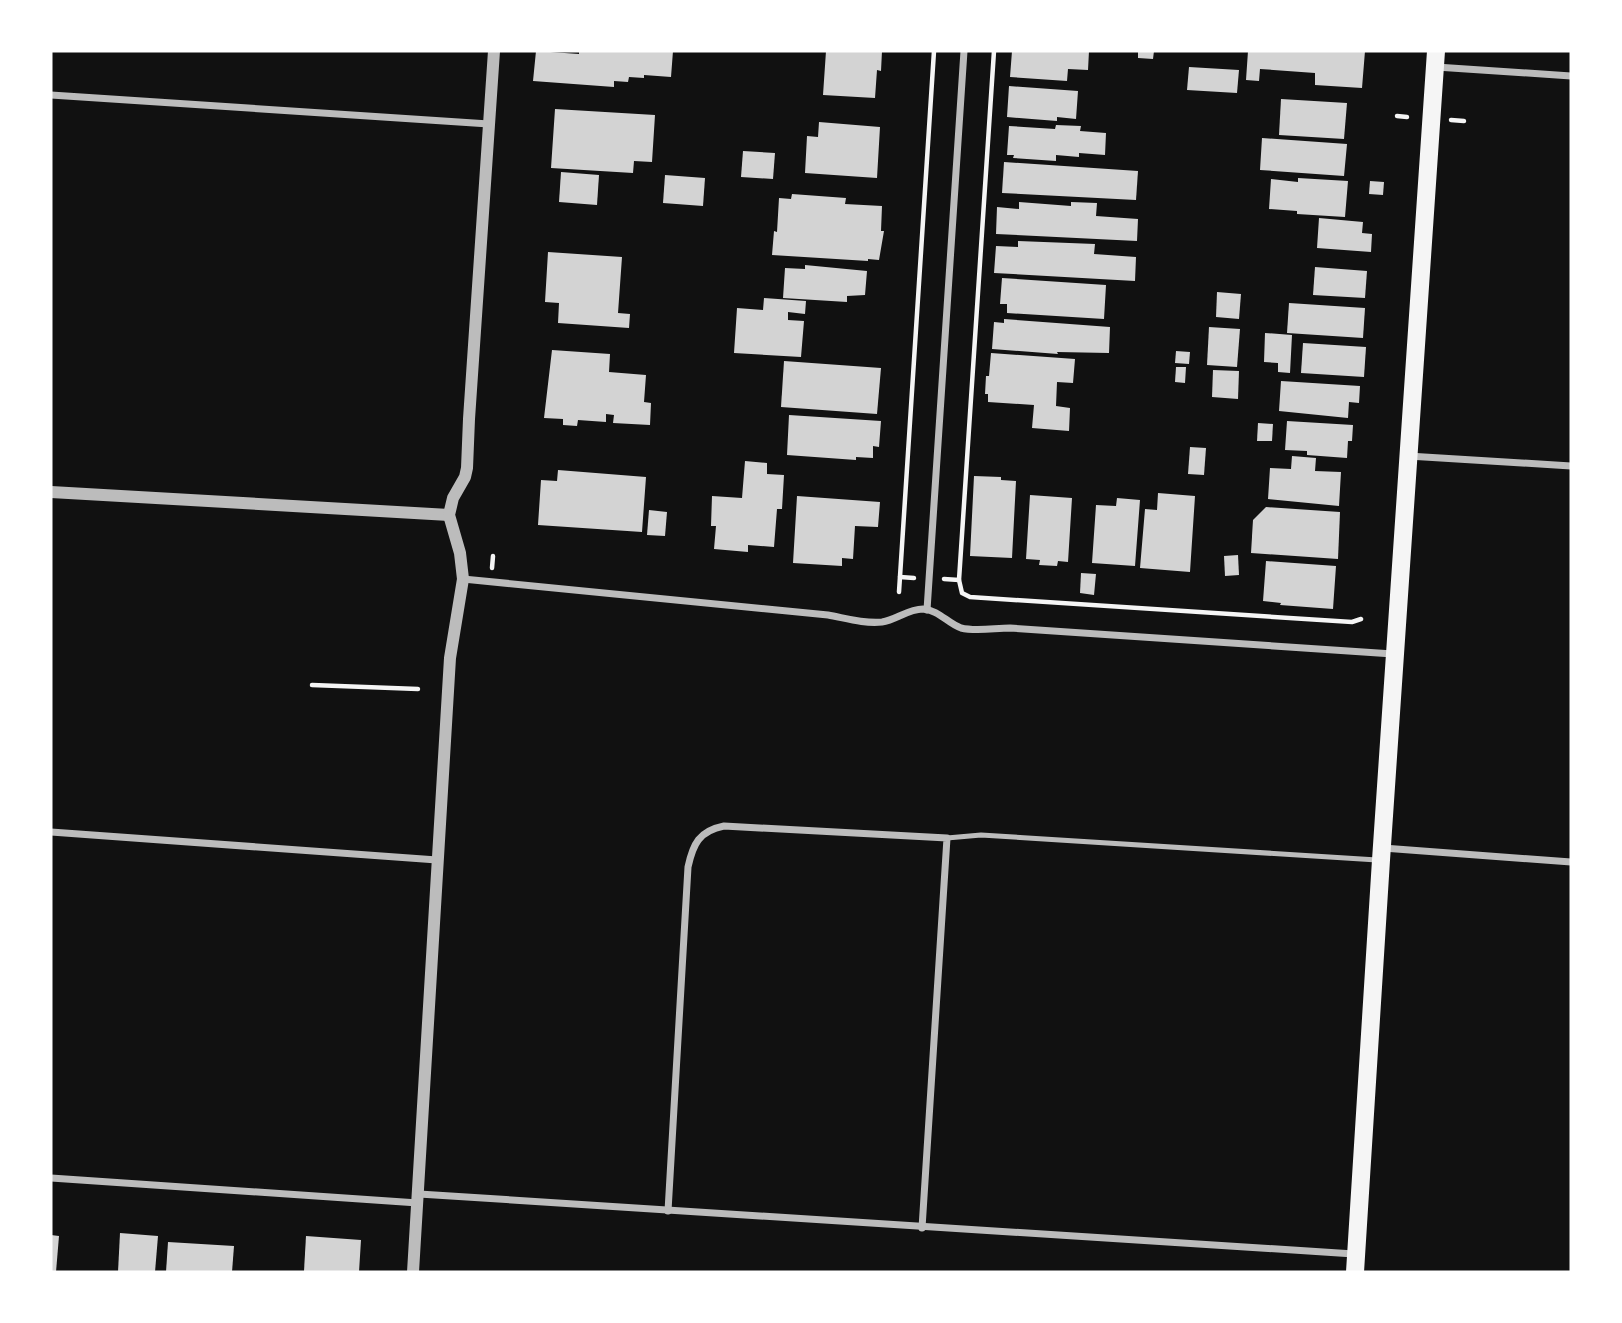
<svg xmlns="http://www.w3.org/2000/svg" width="1622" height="1323" viewBox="0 0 1622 1323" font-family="'DM Sans',sans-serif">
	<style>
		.building { fill: #d3d3d3 }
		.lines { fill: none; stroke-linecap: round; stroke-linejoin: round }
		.path { stroke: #f5f5f5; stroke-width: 4.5 }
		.service { stroke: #bcbcbc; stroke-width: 5 }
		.minor { stroke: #bcbcbc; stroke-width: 7 }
		.tertiary { stroke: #bcbcbc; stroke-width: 12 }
		.primary { stroke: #f5f5f5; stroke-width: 18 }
	</style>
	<rect width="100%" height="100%" fill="#111"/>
	<!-- building -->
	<g class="building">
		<polygon points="536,51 579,54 579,51 673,51 671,77 644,75 644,78 629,77 628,82 614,81 614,87 533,81"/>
		<polygon points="826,51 882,51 881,71 877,70 875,98 823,95"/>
		<polygon points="1012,51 1089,51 1088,70 1068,69 1067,81 1010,77"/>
		<polygon points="1138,51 1154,51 1153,59 1138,58"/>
		<polygon points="1248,51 1365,51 1362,88 1315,85 1315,73 1260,69 1259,81 1246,80"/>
		<polygon points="1189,67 1239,70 1237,93 1187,90"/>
		<polygon points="1009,86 1078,91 1076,119 1057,117 1057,121 1007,117"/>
		<polygon points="1281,99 1347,103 1344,139 1279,135"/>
		<polygon points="555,109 655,115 652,162 634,161 633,173 551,168"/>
		<polygon points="819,122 880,127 877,178 805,173 807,136 818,137"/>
		<polygon points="1056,125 1081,126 1080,131 1106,133 1105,155 1079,153 1079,157 1056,155 1056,161 1013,158 1014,155 1007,155 1009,126 1055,129"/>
		<polygon points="1262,138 1347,144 1344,176 1260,170"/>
		<polygon points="743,151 775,153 773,179 741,177"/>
		<polygon points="1004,162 1138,171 1136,200 1002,193"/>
		<polygon points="561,172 599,175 597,205 559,202"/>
		<polygon points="665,175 705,178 703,206 663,203"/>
		<polygon points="1298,178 1348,181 1345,217 1297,214 1297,211 1269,209 1271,179 1298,182"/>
		<polygon points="1370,181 1384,182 1383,195 1369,194"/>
		<polygon points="792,194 846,198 845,204 882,206 881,231 884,231 879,260 868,259 868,261 772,255 774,231 777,232 779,198 791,199"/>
		<polygon points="1019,202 1071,206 1071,202 1097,203 1096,216 1138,219 1137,241 996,234 997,207 1019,209"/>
		<polygon points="1319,218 1363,222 1362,233 1372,234 1371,252 1317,248"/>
		<polygon points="1018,241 1095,244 1094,254 1136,257 1135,281 994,273 996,246 1018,247"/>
		<polygon points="548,252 622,257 618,313 630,314 629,328 558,323 559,303 545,302"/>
		<polygon points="805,265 867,271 865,295 847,296 847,302 783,298 785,268 805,269"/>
		<polygon points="1315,267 1367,271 1365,298 1313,295"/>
		<polygon points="1002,278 1106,285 1104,319 1007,313 1007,304 1000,304"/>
		<polygon points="1217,292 1241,294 1239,319 1216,317"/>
		<polygon points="764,298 806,301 805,314 788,312 788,320 804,321 801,357 734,353 737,308 763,310"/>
		<polygon points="1289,303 1365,308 1363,338 1287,333"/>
		<polygon points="1004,319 1110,327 1109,353 1057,352 1058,354 992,349 994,322 1004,323"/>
		<polygon points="1209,327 1240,329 1237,367 1207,365"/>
		<polygon points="1265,333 1292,335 1290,373 1278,372 1278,363 1264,362"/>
		<polygon points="1303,343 1366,347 1364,377 1301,373"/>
		<polygon points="552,350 610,354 609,372 646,375 644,402 651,403 650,425 613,423 614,415 606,414 606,422 578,420 577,426 563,425 563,419 544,418"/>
		<polygon points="1176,351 1190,352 1189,364 1175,363"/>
		<polygon points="991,353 1075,359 1073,383 1057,382 1056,406 1070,408 1069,431 1032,428 1034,405 988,402 988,394 985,394 986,376 989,376"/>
		<polygon points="784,361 881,368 877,414 781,407"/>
		<polygon points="1176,367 1186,367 1185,383 1175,382"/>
		<polygon points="1213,370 1239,371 1238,399 1212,397"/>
		<polygon points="1281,381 1360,386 1359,403 1349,402 1348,418 1279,411"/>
		<polygon points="789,415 881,421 879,447 873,446 873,458 856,457 856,460 787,455"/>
		<polygon points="1287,421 1353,425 1352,441 1348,441 1347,458 1307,455 1307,451 1285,450"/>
		<polygon points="1258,423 1273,424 1272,441 1257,441"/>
		<polygon points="1190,447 1206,448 1204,475 1188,474"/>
		<polygon points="1292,456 1316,458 1315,471 1341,472 1339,506 1268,499 1270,468 1291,469"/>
		<polygon points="745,461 767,463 767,474 784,475 782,509 777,509 774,547 748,545 748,552 714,549 716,526 711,526 712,496 742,498"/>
		<polygon points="558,470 646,477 642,532 538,525 541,480 557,481"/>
		<polygon points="974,476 1001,477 1001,480 1016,481 1012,558 970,556"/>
		<polygon points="1158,493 1195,496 1190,572 1140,568 1145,509 1157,510"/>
		<polygon points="1030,495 1072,498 1068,562 1058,561 1057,566 1039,565 1040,560 1026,559"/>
		<polygon points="797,496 880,502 878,527 855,526 853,559 842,558 842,566 793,563"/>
		<polygon points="1117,498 1140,500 1135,566 1092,563 1096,505 1116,506"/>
		<polygon points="1266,507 1340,512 1338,559 1251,553 1253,520"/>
		<polygon points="649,510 667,512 665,536 647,535"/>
		<polygon points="1238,555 1239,575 1225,576 1224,556"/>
		<polygon points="1266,561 1336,566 1333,609 1280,605 1281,603 1263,601"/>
		<polygon points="1081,573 1096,574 1094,595 1080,593"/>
		<polygon points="120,1233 158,1236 155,1272 118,1272"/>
		<polygon points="51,1235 59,1236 56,1272 51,1272"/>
		<polygon points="306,1236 361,1240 359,1272 304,1271"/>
		<polygon points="168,1242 234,1246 232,1272 166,1272"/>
	</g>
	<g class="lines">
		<!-- path -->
		<g class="path">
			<polyline points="1397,116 1407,117"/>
			<polyline points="1451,120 1464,121"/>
			<polyline points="492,568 493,556"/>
			<polyline points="900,577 914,578"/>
			<polyline points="944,579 959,580 994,51"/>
			<polyline points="959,580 962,593 970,597 1352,622 1361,619"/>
			<polyline points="899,592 934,51"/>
			<polyline points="312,685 418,689"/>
		</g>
		<!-- service -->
		<polyline class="service" points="947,838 981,835 1377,860"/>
		<!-- minor -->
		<g class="minor">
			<polyline points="1436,67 1571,76"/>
			<polyline points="51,95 489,124"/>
			<polyline points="1408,456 1571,466"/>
			<path d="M463 579 828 615C845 618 864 624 882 622 896 620 908 609 923 609 939 610 947 623 961 628 976 632 995 628 1010 628L1393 654"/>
			<polyline points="927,610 964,51"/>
			<polyline points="51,832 437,860"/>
			<polyline points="1383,848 1571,862"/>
			<polyline points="51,1178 418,1203"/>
			<polyline points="419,1194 1354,1254"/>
			<path d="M668 1211 688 867C693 844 699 831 724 826L947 838 922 1228"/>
		</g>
		<!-- tertiary -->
		<g class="tertiary">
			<polyline points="51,492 449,515"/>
			<polyline points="413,1272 450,658 463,579 460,553 449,515 453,498 465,477 467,468 469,419 494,51"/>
		</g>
		<!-- primary -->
		<polyline class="primary" points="1355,1272 1381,860 1436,51"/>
	</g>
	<!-- border -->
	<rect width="1622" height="1323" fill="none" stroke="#ffffff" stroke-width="105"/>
</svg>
